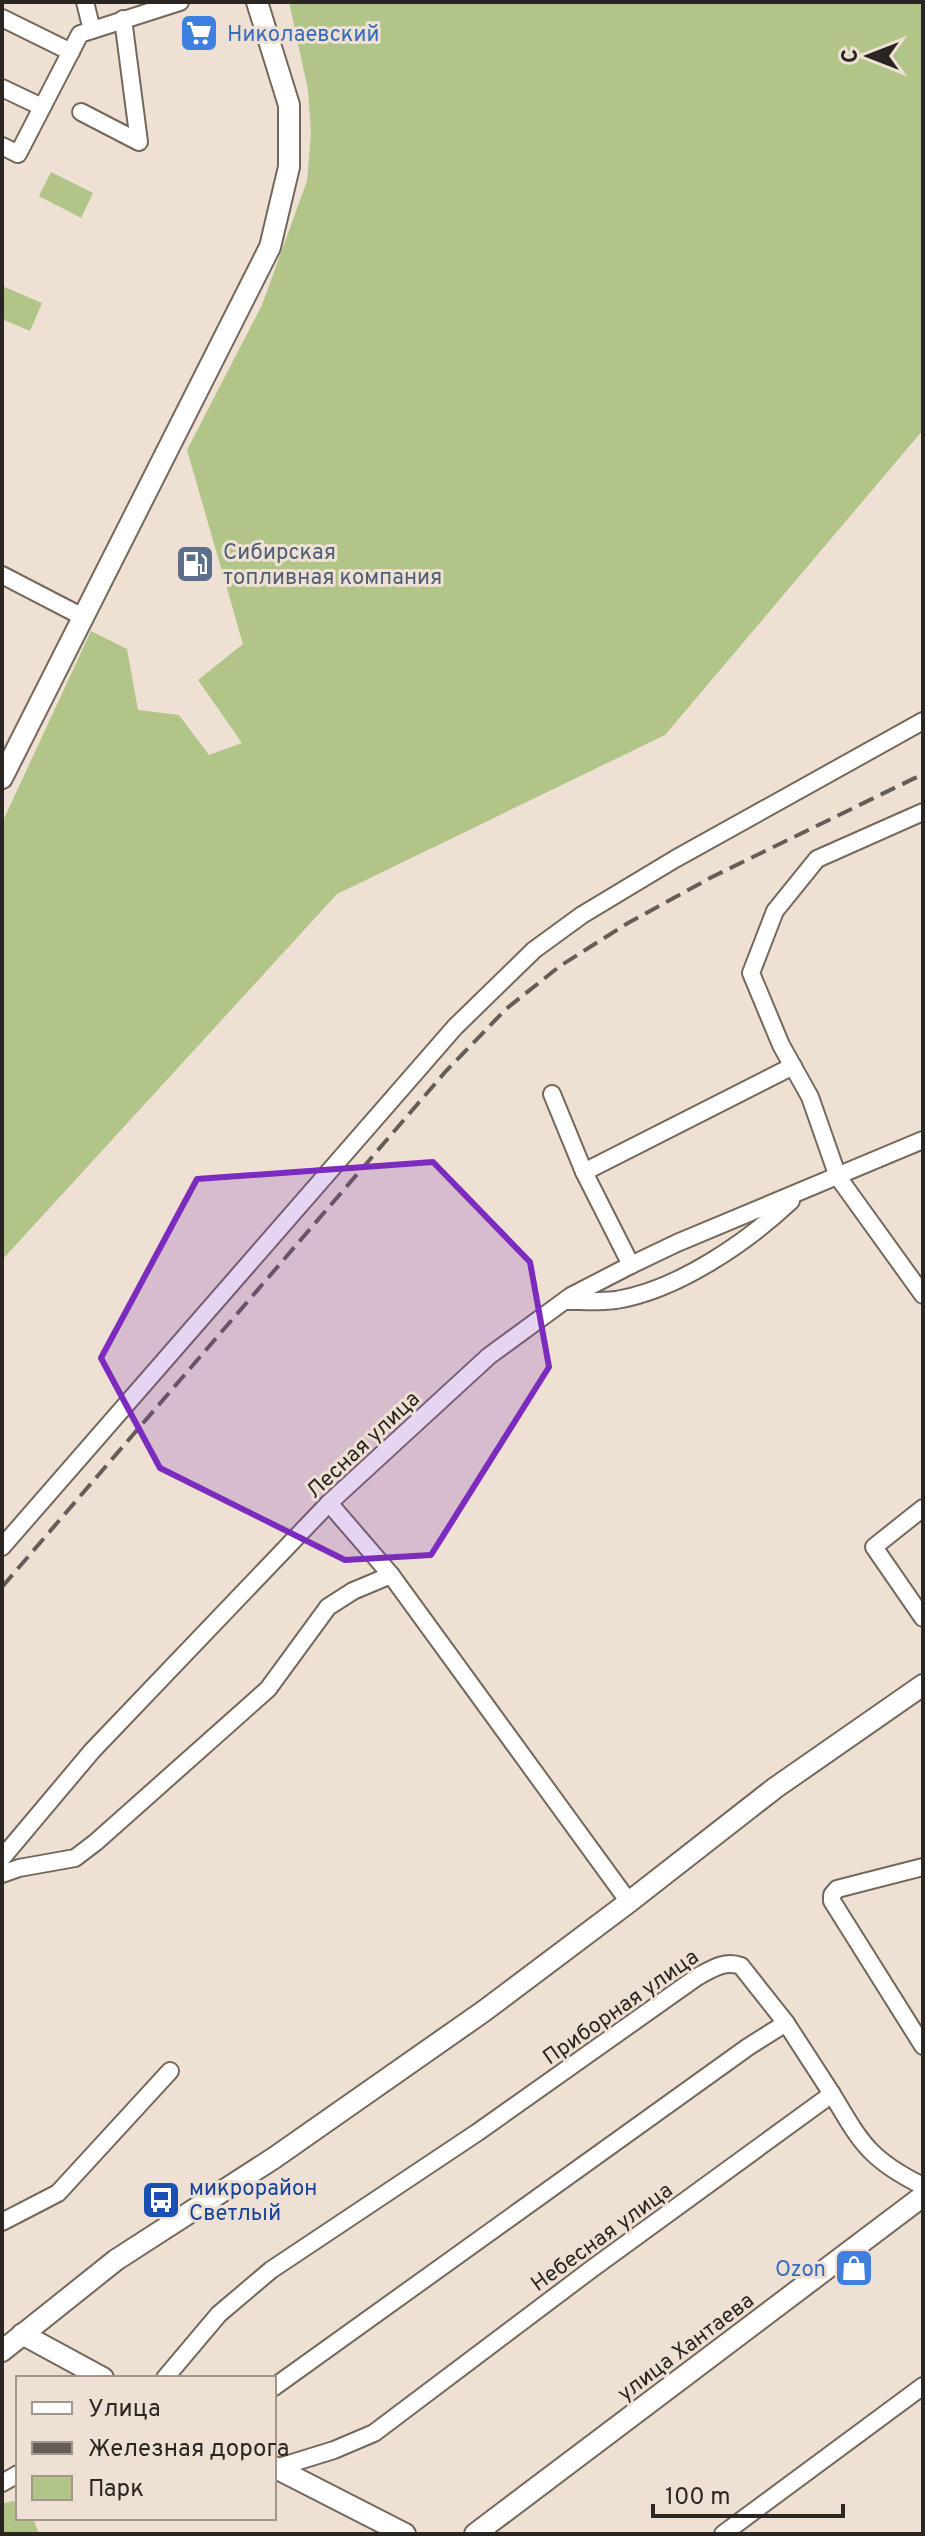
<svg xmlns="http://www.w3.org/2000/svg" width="925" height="2536" viewBox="0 0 925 2536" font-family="Overpass,sans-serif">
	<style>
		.green { fill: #b1c589 }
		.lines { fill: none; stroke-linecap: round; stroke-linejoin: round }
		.minor-casing { stroke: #74685d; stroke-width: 20 }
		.tertiary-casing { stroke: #74685d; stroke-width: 24 }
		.minor { stroke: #fff; stroke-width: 16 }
		.tertiary { stroke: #fff; stroke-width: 20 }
		.rail { stroke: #655d56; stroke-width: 4; stroke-dasharray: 16 8; stroke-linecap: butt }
		.marked { fill: #7b2cbf; fill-opacity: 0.2; stroke: #7b2cbf; stroke-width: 6; stroke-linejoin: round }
		.labels { text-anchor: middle; stroke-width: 6; stroke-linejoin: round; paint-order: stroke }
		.shop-label { font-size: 22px; fill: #366cbe; stroke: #eee0d3; text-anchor: start }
		.service-label { font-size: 22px; fill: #4e5e75; stroke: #eee0d3; text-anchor: start }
		.street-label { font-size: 22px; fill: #2b2621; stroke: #eee0d3 }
		.transit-label { font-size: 22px; fill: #164399; stroke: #eee0d3; text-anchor: start }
	</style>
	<rect width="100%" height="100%" fill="#eee0d3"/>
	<!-- green -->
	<g class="green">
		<polygon points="289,2 923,2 923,430 665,735 337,894 2,1260 2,823 91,631 127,649 138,710 179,715 209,755 242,743 198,680 243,644 187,450 262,305 307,181 311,133 308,90"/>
		<polygon points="51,172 93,193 81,218 39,196"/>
		<polygon points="2,286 42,303 30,331 2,319"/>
		<polygon points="12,2501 18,2503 18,2518 33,2518 39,2534 2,2534 2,2504"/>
	</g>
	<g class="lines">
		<!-- minor casing -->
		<g class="minor-casing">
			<g id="minor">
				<polyline points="85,2 92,30"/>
				<polyline points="2,18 71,52"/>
				<polyline points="2,88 42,107"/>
				<polyline points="81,112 139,142 123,19"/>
				<polyline points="2,146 18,154 80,34 180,2"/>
				<polyline points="2,575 83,617"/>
				<polyline points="923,812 817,859 775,911 751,973 781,1045 810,1097 838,1177 923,1295"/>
				<polyline points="552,1094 584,1172 631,1265"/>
				<polyline points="584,1172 793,1066"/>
				<path d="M567 1301C583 1301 600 1302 616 1300 678 1290 747 1242 791 1201"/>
				<polyline points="329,1503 391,1575 629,1902"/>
				<polyline points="923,1508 874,1547 923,1618"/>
				<polyline points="2,1547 455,1027 534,950 582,915 675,859 923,721"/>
				<polyline points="2,1858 92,1751 329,1503 489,1356 571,1296 631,1265 677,1243 923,1140"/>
				<polyline points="923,1867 837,1889 832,1895 832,1901 923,2046"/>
				<polyline points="2,1874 19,1868 75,1858 96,1842 268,1689 328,1607 353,1591 391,1575"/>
				<polyline points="786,2023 832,2094"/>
				<polyline points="2,2222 58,2193 170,2071"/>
				<path d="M165 2378 219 2314 271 2270 478 2132 697 1977C712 1969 724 1960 741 1966L786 2023 748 2047 274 2387"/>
				<path d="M276 2468 334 2450 374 2433 593 2268 832 2094C861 2143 870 2160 923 2186"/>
				<polyline points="2,2483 18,2474"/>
				<polyline points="723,2534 923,2386"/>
			</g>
		</g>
		<!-- tertiary casing -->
		<g class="tertiary-casing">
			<g id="tertiary">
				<polyline points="2,778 270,247 289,167 289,105 257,2"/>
				<polyline points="22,2334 103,2378"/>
				<polyline points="2,2351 116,2260 274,2158 484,2011 629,1902 775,1788 923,1685"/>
				<polyline points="274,2467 405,2534"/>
				<polyline points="475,2534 923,2196"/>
			</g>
		</g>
		<!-- minor -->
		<use href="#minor" class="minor"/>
		<!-- tertiary -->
		<use href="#tertiary" class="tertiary"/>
		<!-- rail -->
		<polyline class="rail" points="2,1587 446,1071 506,1009 560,966 628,923 712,877 923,774"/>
	</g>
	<!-- marked area -->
	<path class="marked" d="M433 1162 530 1262 549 1367 431 1555 345 1560 160 1468 101 1358 197 1179Z"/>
	<!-- icons -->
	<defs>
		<g id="supermarket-square" transform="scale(2)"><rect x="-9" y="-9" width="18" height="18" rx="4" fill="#3f7fe0" stroke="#eee0d3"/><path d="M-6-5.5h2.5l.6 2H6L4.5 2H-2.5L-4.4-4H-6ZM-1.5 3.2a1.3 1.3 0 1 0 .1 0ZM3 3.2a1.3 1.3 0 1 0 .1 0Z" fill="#fff"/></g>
		<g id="fuel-square" transform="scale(2)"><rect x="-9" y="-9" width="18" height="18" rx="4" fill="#5c6f8a" stroke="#eee0d3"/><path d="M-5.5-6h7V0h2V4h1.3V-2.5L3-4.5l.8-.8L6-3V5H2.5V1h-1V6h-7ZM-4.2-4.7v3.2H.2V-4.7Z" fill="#fff"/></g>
		<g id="bus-square" transform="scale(2)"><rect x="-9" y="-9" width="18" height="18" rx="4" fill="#1a4fb4" stroke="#eee0d3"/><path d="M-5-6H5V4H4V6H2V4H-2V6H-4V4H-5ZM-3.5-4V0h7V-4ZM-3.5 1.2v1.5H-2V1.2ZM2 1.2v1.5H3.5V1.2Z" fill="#fff"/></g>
		<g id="shop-square" transform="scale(2)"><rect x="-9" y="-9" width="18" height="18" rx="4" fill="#3f7fe0" stroke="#eee0d3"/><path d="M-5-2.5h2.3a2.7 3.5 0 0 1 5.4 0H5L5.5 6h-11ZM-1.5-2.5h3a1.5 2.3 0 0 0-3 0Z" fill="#fff"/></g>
	</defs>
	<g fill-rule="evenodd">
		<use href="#supermarket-square" x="199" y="33"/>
		<use href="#fuel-square" x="195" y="564"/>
		<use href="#bus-square" x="161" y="2200"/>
		<use href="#shop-square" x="854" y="2268"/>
	</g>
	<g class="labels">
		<!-- shop labels -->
		<g class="shop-label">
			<text x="227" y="41">Николаевский</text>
			<text x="826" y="2276" text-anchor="end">Ozon</text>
		</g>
		<!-- service labels -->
		<g class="service-label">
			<text x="223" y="559">Сибирская<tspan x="223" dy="25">топливная компания</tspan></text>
		</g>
		<!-- street labels -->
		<g class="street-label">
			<text transform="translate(362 1444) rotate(-43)" y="8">Лесная улица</text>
			<text transform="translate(620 2006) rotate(-35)" y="8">Приборная улица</text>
			<text transform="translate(601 2236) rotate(-36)" y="8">Небесная улица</text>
			<text transform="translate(685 2346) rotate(-37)" y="8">улица Хантаева</text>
		</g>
		<!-- transit labels -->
		<g class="transit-label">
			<text x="189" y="2195">микрорайон<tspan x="189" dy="25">Светлый</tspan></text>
		</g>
	</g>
	<!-- border -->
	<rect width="925" height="2536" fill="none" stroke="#2b2621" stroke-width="8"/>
	<!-- legend -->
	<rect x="16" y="2376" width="260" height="144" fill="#eee0d3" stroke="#a0968c" stroke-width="2"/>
	<rect x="32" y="2402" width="40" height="12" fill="#ffffff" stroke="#a0968c" stroke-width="2"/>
	<text x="88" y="2416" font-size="24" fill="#2b2621">Улица</text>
	<rect x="32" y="2442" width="40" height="12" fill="#655d56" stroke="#a0968c" stroke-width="2"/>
	<text x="88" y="2456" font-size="24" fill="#2b2621">Железная дорога</text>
	<rect x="32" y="2476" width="40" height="24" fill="#b1c589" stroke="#a0968c" stroke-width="2"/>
	<text x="88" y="2496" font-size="24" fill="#2b2621">Парк</text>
	<!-- north arrow -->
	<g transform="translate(869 56) rotate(270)" stroke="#eee0d3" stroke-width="6" paint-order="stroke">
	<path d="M0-6L14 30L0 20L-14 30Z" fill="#2b2621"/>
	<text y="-12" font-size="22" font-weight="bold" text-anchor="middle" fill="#2b2621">С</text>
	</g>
	<!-- scale -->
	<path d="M653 2504v12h190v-12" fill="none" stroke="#2b2621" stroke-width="4"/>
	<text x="665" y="2504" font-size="24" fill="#2b2621" stroke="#eee0d3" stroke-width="6" paint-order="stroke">100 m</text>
</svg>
